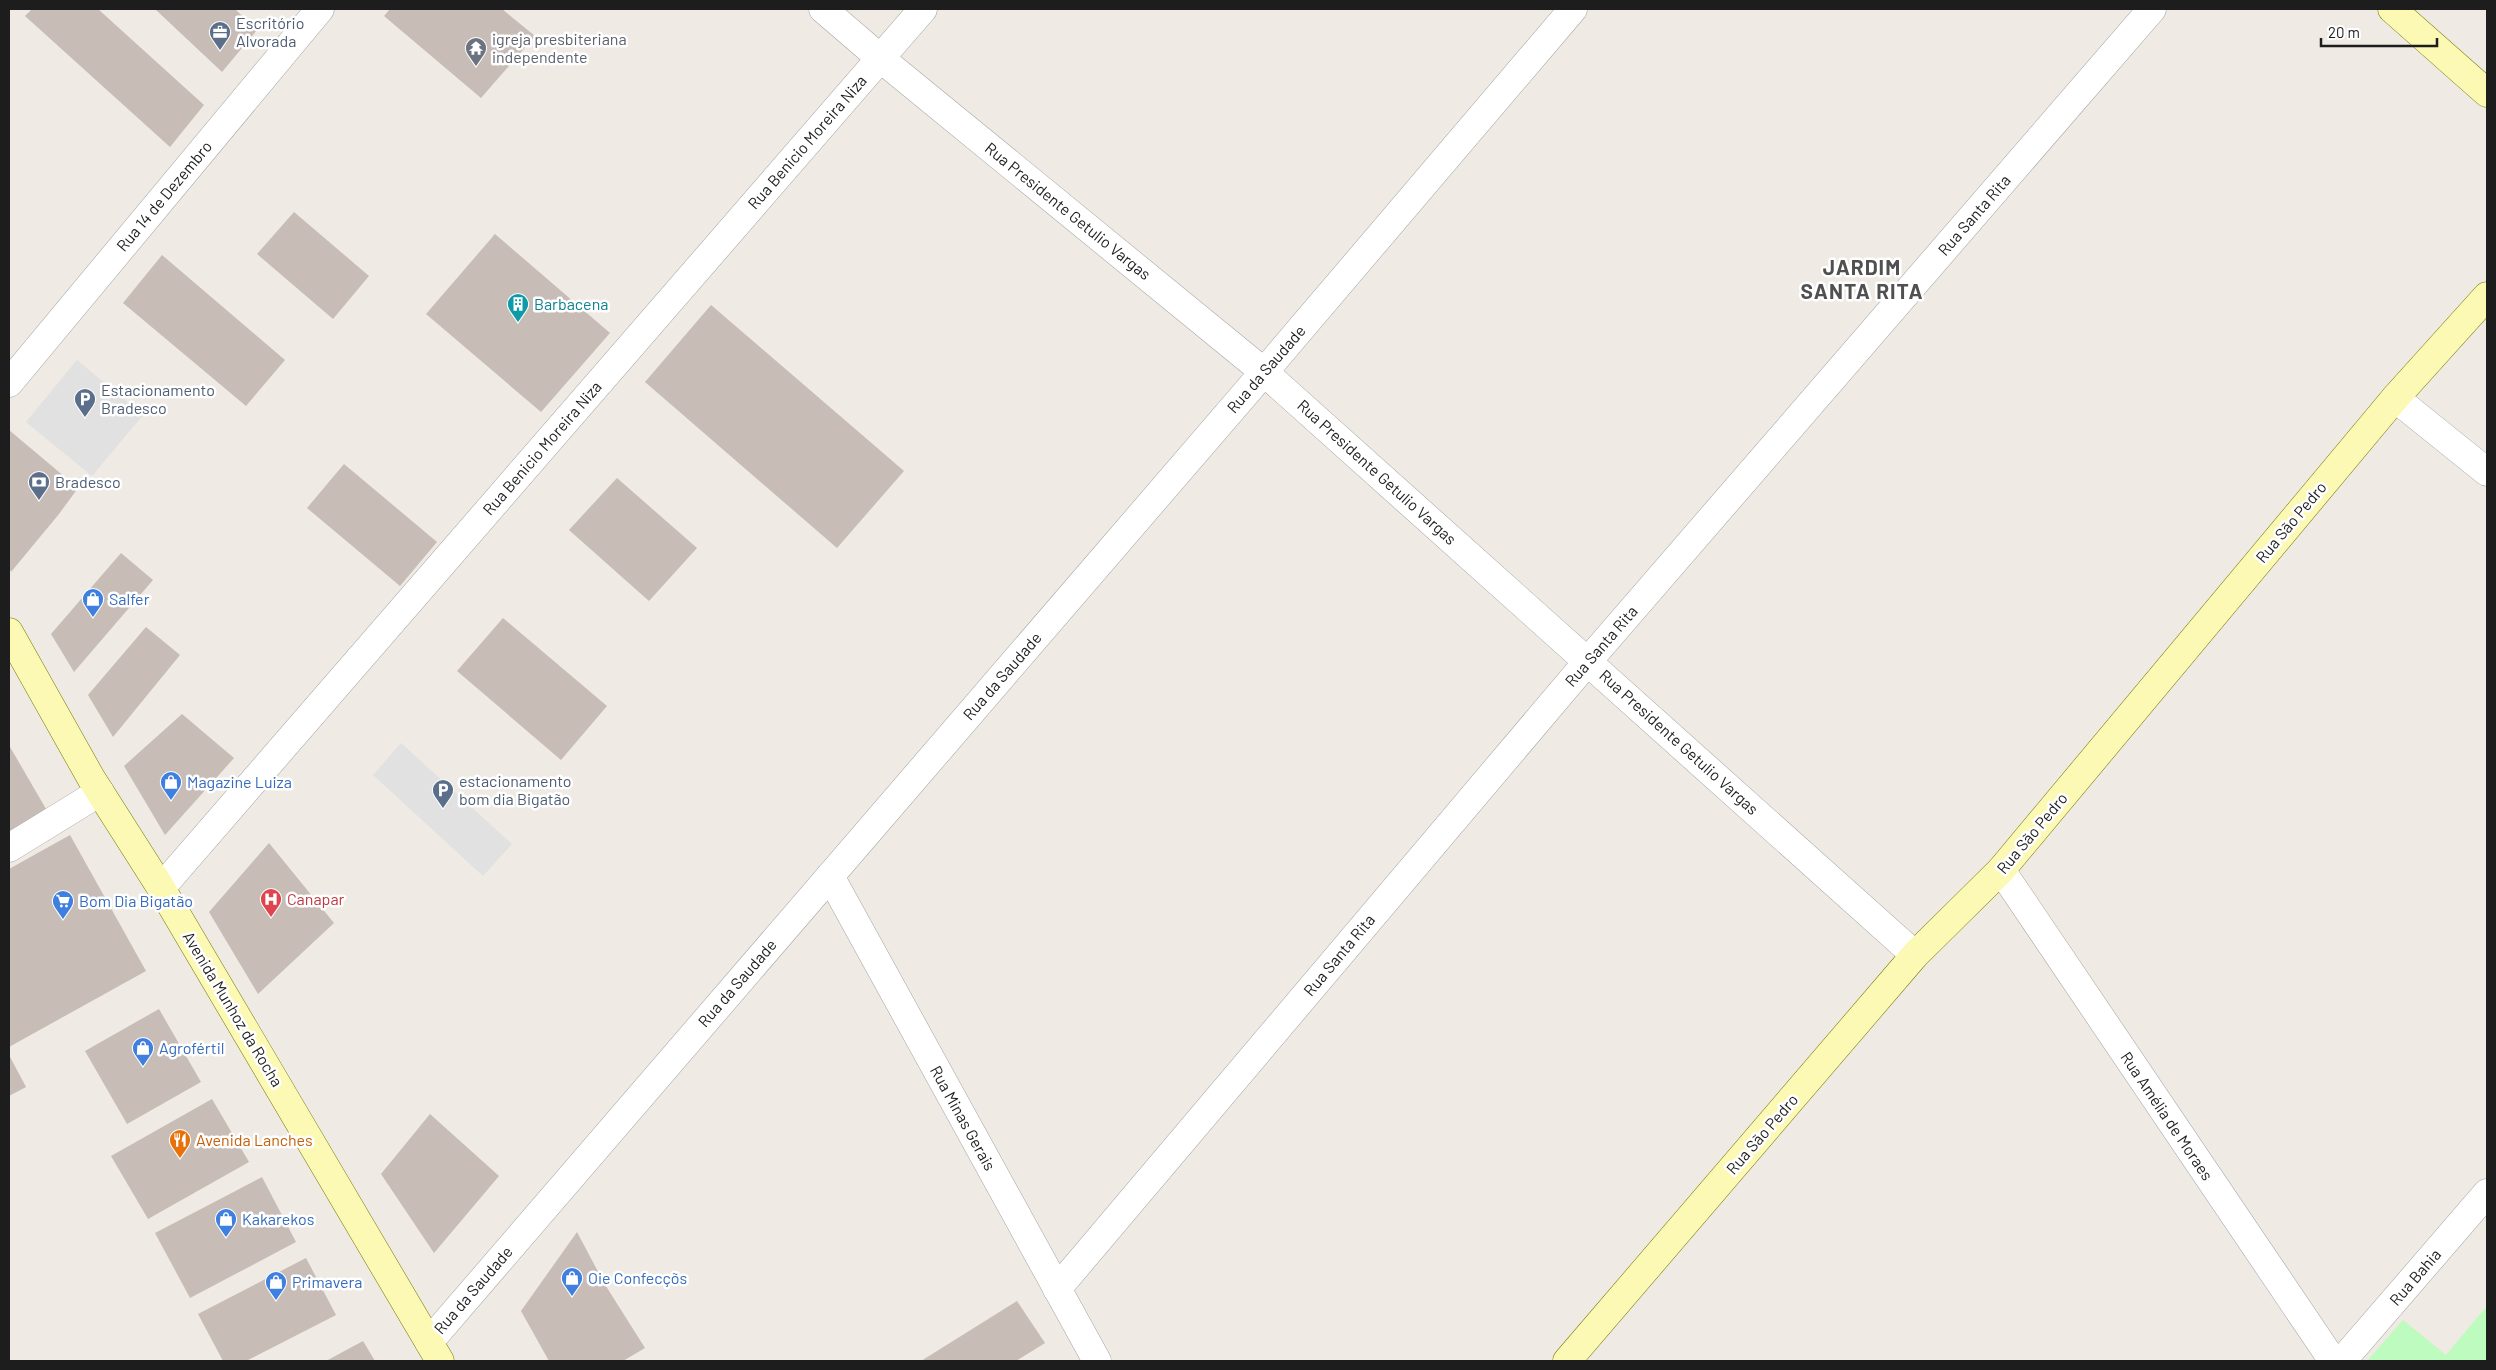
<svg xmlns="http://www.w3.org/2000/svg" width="2496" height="1370" viewBox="0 0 2496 1370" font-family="Barlow,sans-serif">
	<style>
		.park { fill: #befbbe }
		.parking { fill: #e1e1e1 }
		.building { fill: #c7bcb6 }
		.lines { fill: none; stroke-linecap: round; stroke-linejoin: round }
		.street-casing { stroke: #a4a4a4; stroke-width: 29 }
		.secondary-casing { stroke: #767801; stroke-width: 29 }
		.street { stroke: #fff; stroke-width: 28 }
		.secondary { stroke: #fcf9b4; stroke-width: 28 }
		.labels { text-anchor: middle; stroke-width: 5; stroke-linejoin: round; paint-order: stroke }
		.service-label { font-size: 16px; fill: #4e5e75; stroke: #fff; text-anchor: start }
		.worship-label { font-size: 16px; fill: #5b616d; stroke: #fff; text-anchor: start }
		.street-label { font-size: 16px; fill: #1d1d1d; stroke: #fff }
		.culture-label { font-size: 16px; fill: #0d838f; stroke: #fff; text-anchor: start }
		.shop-label { font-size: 16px; fill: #366cbe; stroke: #fff; text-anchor: start }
		.health-label { font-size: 16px; fill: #be3a42; stroke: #fff; text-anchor: start }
		.food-label { font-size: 16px; fill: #c56008; stroke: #fff; text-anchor: start }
		.district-label { font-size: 21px; font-weight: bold; letter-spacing: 1px; fill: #505050; stroke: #fff }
	</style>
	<rect width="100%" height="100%" fill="#efeae3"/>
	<!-- park -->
	<polygon class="park" points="2487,1306 2487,1361 2367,1361 2403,1320 2446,1355"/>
	<!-- parking -->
	<g class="parking">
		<polygon points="77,360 143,415 92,476 26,422"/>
		<polygon points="401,743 512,844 483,876 373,775"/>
	</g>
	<!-- building -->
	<g class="building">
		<polygon points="32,9 98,9 204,105 170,147 25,16"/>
		<polygon points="155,9 235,9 257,30 222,72"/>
		<polygon points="390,9 502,9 535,36 481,98 384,16"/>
		<polygon points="294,212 369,276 333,319 257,254"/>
		<polygon points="495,234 610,333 541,412 426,314"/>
		<polygon points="162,255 285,360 246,406 123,303"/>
		<polygon points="711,305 904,471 837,548 645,382"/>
		<polygon points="9,430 78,488 59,514 11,572 9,567"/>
		<polygon points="344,464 437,542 400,586 307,508"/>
		<polygon points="617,478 697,548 649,601 569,530"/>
		<polygon points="121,553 153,580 74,672 51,634"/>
		<polygon points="503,618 607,706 561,760 457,671"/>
		<polygon points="146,627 180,655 113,737 88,695"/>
		<polygon points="182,714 234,758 165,835 124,766"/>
		<polygon points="9,747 10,747 49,814 9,836"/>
		<polygon points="70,835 146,971 9,1047 9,869"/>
		<polygon points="269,843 334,923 258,994 209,912"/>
		<polygon points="159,1009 201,1082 127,1124 85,1051"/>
		<polygon points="9,1055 26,1087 9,1096"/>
		<polygon points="212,1099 249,1162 148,1219 111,1156"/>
		<polygon points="430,1114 499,1176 434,1253 381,1174"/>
		<polygon points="262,1177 296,1242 190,1298 155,1233"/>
		<polygon points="577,1232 604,1283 645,1348 623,1361 549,1361 521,1311"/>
		<polygon points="306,1258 336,1315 246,1361 223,1361 198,1314"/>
		<polygon points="1017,1301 1045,1343 1016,1361 921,1361"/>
		<polygon points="363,1341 375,1361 326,1361"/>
	</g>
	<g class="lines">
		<!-- street casing -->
		<g class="street-casing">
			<g id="street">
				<polyline points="823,9 880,58 1264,372 1915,955"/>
				<polyline points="9,383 320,9"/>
				<polyline points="2395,398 2487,472"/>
				<polyline points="9,848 100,792"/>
				<polyline points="2001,870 2333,1361"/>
				<polyline points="830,876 1097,1361"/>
				<polyline points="161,888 923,9"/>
				<polyline points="1057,1289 1588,661 2152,9"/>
				<polyline points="429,1342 1264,372 1573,9"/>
				<polyline points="2342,1361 2487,1193"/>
			</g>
		</g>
		<!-- secondary casing -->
		<g class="secondary-casing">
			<g id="secondary">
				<polyline points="2392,9 2487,93"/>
				<polyline points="9,632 91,778 161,888 440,1361"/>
				<polyline points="1567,1361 1915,955 2001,870 2395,398 2487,296"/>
			</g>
		</g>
		<!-- street -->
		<use href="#street" class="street"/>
		<!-- secondary -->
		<use href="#secondary" class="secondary"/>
	</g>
	<!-- icons -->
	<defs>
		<g id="office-pin" transform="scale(1.125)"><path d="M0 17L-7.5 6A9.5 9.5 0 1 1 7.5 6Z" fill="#5c6f8a" stroke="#fff"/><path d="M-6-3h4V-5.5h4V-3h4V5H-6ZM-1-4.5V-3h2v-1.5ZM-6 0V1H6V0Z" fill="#fff"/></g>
		<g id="temple-pin" transform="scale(1.125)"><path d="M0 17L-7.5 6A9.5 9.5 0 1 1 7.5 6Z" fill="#6b7280" stroke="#fff"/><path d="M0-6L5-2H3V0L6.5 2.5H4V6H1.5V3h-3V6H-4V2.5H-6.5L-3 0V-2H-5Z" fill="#fff"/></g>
		<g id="building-pin" transform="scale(1.125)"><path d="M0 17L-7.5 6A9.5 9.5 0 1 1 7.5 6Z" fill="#0f9aa8" stroke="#fff"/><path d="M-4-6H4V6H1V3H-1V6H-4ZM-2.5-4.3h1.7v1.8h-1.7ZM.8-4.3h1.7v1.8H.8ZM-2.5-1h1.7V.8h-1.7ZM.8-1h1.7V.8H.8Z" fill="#fff"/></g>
		<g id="parking-pin" transform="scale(1.125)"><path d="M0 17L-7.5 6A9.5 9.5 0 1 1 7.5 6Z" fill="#5c6f8a" stroke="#fff"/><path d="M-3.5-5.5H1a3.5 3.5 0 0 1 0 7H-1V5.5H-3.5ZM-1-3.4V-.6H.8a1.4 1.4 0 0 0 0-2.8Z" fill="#fff"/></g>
		<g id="bank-pin" transform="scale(1.125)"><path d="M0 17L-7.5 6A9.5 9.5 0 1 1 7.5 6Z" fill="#5c6f8a" stroke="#fff"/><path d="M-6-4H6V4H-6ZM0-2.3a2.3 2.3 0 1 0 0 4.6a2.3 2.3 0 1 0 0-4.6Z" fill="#fff"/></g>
		<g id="shop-pin" transform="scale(1.125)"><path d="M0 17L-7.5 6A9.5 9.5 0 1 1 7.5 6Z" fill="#3f7fe0" stroke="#fff"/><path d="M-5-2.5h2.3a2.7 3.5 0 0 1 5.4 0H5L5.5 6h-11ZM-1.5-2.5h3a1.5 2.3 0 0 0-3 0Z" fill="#fff"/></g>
		<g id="hospital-pin" transform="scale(1.125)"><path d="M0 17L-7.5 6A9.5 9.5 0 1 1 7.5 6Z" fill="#e0444e" stroke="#fff"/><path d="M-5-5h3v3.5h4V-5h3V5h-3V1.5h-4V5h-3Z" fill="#fff"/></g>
		<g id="supermarket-pin" transform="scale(1.125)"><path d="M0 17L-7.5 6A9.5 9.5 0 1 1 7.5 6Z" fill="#3f7fe0" stroke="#fff"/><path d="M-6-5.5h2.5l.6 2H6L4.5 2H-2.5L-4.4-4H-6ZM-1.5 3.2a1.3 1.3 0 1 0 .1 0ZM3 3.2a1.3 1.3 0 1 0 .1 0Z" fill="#fff"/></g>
		<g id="restaurant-pin" transform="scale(1.125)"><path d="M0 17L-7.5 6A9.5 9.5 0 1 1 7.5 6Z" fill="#e8710a" stroke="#fff"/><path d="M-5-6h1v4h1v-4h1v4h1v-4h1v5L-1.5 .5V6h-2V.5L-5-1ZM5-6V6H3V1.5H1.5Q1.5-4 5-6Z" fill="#fff"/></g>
	</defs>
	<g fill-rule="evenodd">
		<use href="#office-pin" x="220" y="32"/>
		<use href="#temple-pin" x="476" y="48"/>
		<use href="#building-pin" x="518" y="304"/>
		<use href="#parking-pin" x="85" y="399"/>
		<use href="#bank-pin" x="39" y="482"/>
		<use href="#shop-pin" x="93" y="599"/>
		<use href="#shop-pin" x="171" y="782"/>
		<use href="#parking-pin" x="443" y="790"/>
		<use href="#hospital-pin" x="271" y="899"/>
		<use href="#supermarket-pin" x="63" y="901"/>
		<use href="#shop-pin" x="143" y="1048"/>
		<use href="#restaurant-pin" x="180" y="1140"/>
		<use href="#shop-pin" x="226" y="1219"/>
		<use href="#shop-pin" x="572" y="1278"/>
		<use href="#shop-pin" x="276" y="1282"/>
	</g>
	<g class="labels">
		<!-- service labels -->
		<g class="service-label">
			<text x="236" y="29">Escritório<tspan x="236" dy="18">Alvorada</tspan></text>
			<text x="101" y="396">Estacionamento<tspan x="101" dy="18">Bradesco</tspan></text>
			<text x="55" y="488">Bradesco</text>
			<text x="459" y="787">estacionamento<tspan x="459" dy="18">bom dia Bigatão</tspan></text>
		</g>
		<!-- worship labels -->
		<g class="worship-label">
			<text x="492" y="45">igreja presbiteriana<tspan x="492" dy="18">independente</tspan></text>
		</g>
		<!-- street labels -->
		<g class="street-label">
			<text transform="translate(807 142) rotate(-49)" y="6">Rua Benicio Moreira Niza</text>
			<text transform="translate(164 196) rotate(-50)" y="6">Rua 14 de Dezembro</text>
			<text transform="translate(1068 211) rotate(39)" y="6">Rua Presidente Getulio Vargas</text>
			<text transform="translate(1974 215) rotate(-49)" y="6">Rua Santa Rita</text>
			<text transform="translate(1266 369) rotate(-49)" y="6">Rua da Saudade</text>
			<text transform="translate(542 448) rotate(-49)" y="6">Rua Benicio Moreira Niza</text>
			<text transform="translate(1377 472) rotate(42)" y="6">Rua Presidente Getulio Vargas</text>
			<text transform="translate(2291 522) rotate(-50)" y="6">Rua São Pedro</text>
			<text transform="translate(1601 646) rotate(-49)" y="6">Rua Santa Rita</text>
			<text transform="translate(1002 676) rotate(-49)" y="6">Rua da Saudade</text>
			<text transform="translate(1679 742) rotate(42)" y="6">Rua Presidente Getulio Vargas</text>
			<text transform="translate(2032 833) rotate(-50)" y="6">Rua São Pedro</text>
			<text transform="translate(1339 955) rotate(-50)" y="6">Rua Santa Rita</text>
			<text transform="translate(737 983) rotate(-49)" y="6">Rua da Saudade</text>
			<text transform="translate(233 1009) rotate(59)" y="6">Avenida Munhoz da Rocha</text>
			<text transform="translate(2167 1116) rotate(56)" y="6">Rua Amélia de Moraes</text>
			<text transform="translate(963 1118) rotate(61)" y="6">Rua Minas Gerais</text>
			<text transform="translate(1762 1134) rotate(-49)" y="6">Rua São Pedro</text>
			<text transform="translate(2415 1277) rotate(-49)" y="6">Rua Bahia</text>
			<text transform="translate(473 1290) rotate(-49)" y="6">Rua da Saudade</text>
		</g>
		<!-- culture labels -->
		<g class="culture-label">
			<text x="534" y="310">Barbacena</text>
		</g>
		<!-- shop labels -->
		<g class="shop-label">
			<text x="109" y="605">Salfer</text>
			<text x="187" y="788">Magazine Luiza</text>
			<text x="79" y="907">Bom Dia Bigatão</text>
			<text x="159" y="1054">Agrofértil</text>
			<text x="242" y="1225">Kakarekos</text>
			<text x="588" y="1284">Oie Confecçõs</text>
			<text x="292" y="1288">Primavera</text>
		</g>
		<!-- health labels -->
		<g class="health-label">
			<text x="287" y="905">Canapar</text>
		</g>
		<!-- food labels -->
		<g class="food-label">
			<text x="196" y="1146">Avenida Lanches</text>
		</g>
		<!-- district labels -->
		<g class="district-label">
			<text x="1862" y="275">JARDIM<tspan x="1862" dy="24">SANTA RITA</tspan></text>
		</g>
	</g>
	<!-- border -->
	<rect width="2496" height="1370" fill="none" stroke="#1d1d1d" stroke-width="20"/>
	<!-- scale -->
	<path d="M2321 38v8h116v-8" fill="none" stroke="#1d1d1d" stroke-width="2.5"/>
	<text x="2328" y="38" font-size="15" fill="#1d1d1d" stroke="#ffffff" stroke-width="4" paint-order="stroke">20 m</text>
</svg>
